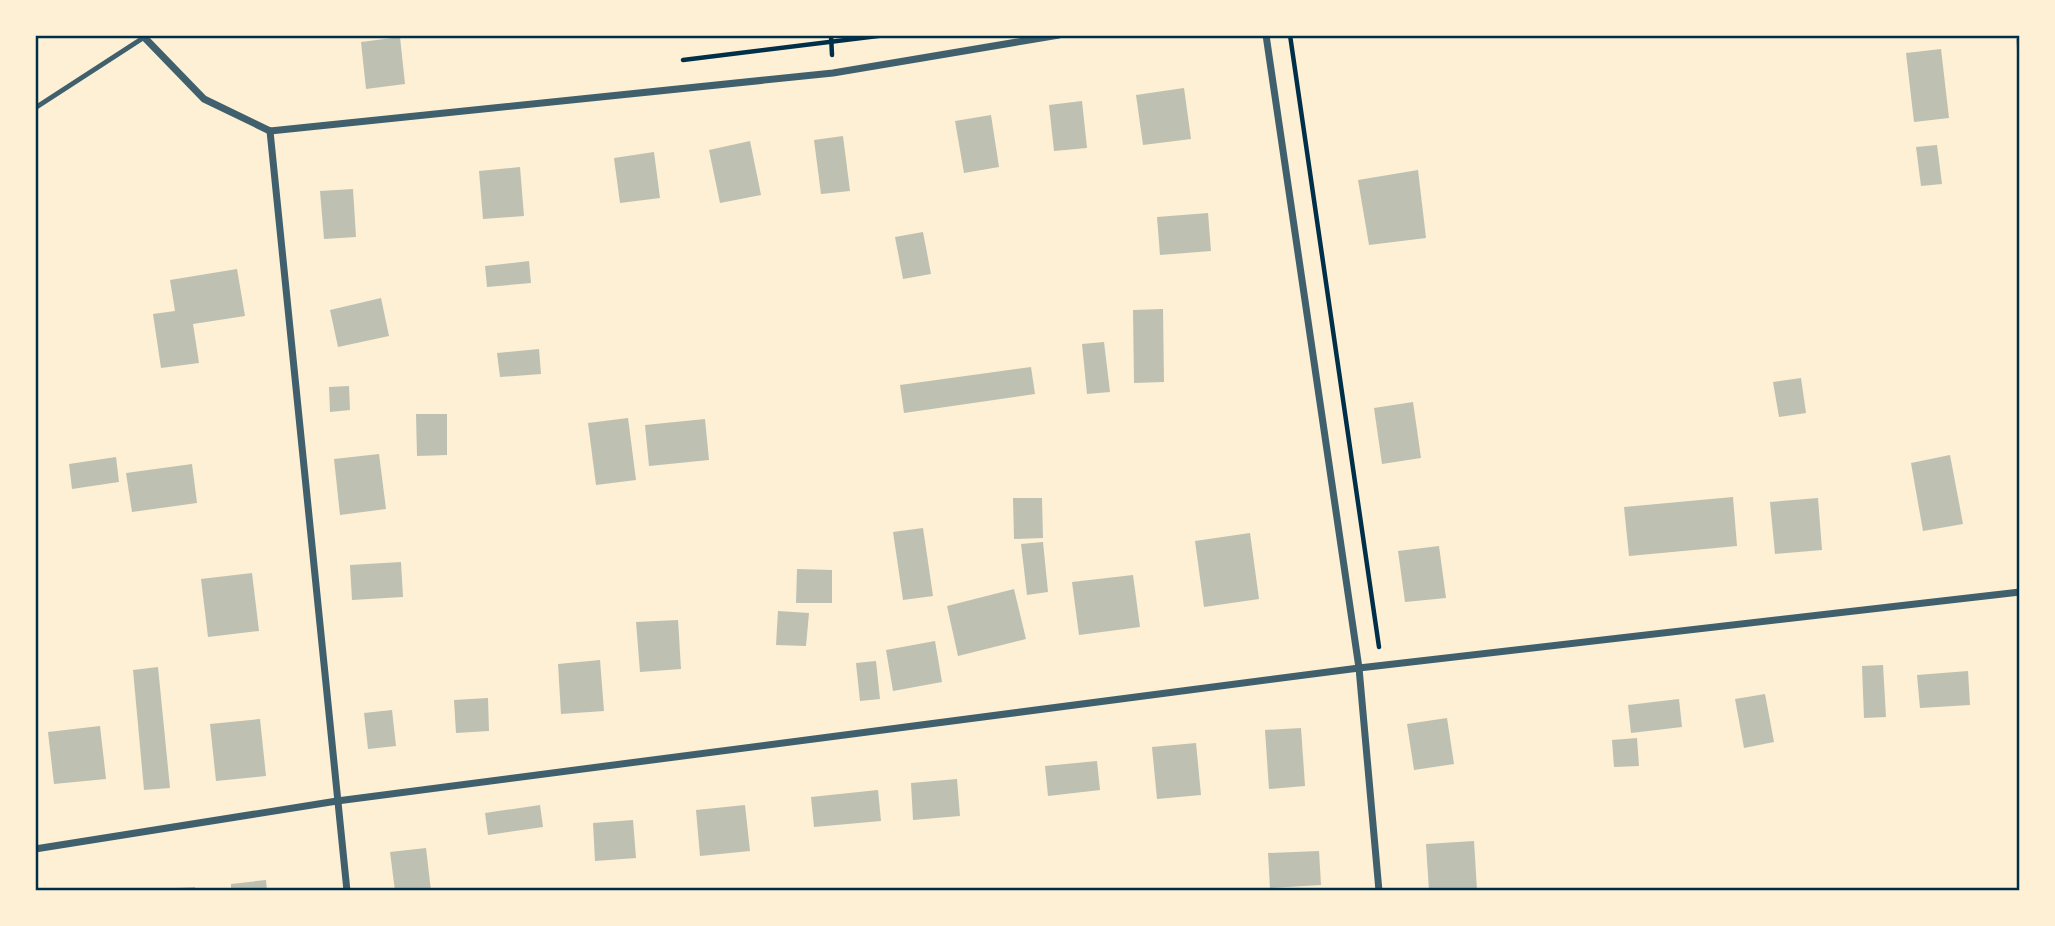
<svg xmlns="http://www.w3.org/2000/svg" width="2055" height="926" viewBox="0 0 2055 926" font-family="Mulish,sans-serif">
	<style>
		.building { fill: #bec0b2 }
		.lines { fill: none; stroke-linecap: round; stroke-linejoin: round }
		.path { stroke: #003049; stroke-width: 4.5 }
		.service { stroke: #3f606c; stroke-width: 5 }
		.minor { stroke: #3f606c; stroke-width: 7 }
		.neatline { fill: none; stroke: #003049; stroke-width: 2.5 }
	</style>
	<rect width="100%" height="100%" fill="#fdf0d5"/>
	<!-- building -->
	<g class="building">
		<polygon points="400,37 405,84 366,89 361,42"/>
		<polygon points="2016,39 2020,39 2020,62 2018,62"/>
		<polygon points="1941,49 1949,118 1914,122 1906,53"/>
		<polygon points="1184,88 1191,139 1143,145 1136,95"/>
		<polygon points="1082,101 1087,148 1054,151 1049,105"/>
		<polygon points="991,115 999,167 964,173 955,121"/>
		<polygon points="843,136 850,191 821,194 814,140"/>
		<polygon points="750,141 761,195 720,203 709,150"/>
		<polygon points="1937,145 1942,184 1921,186 1916,147"/>
		<polygon points="654,152 660,198 620,203 614,158"/>
		<polygon points="520,167 524,216 483,219 479,171"/>
		<polygon points="1418,170 1426,238 1369,245 1358,180"/>
		<polygon points="353,189 356,237 324,239 320,191"/>
		<polygon points="1208,213 1211,251 1160,255 1157,217"/>
		<polygon points="923,232 931,274 903,279 895,237"/>
		<polygon points="529,261 531,283 487,287 485,266"/>
		<polygon points="237,269 245,316 193,324 199,363 161,368 153,314 175,311 170,280"/>
		<polygon points="381,298 389,336 338,347 330,310"/>
		<polygon points="1163,309 1164,382 1134,383 1133,310"/>
		<polygon points="1104,342 1110,392 1087,394 1082,344"/>
		<polygon points="539,349 541,374 500,377 497,353"/>
		<polygon points="1031,367 1035,394 904,413 900,385"/>
		<polygon points="1801,378 1806,413 1779,417 1773,382"/>
		<polygon points="349,386 350,410 330,412 329,387"/>
		<polygon points="1413,402 1421,458 1382,464 1374,408"/>
		<polygon points="416,414 447,414 447,455 417,456"/>
		<polygon points="628,418 636,480 596,485 588,423"/>
		<polygon points="705,419 709,460 649,466 645,425"/>
		<polygon points="379,454 386,509 340,515 334,459"/>
		<polygon points="1950,455 1963,524 1923,531 1911,463"/>
		<polygon points="116,457 119,482 72,489 69,464"/>
		<polygon points="192,464 197,503 132,512 126,473"/>
		<polygon points="1733,497 1737,546 1629,556 1624,507"/>
		<polygon points="1013,498 1042,498 1043,538 1014,539"/>
		<polygon points="1818,498 1822,550 1775,554 1770,502"/>
		<polygon points="923,528 933,596 903,600 893,532"/>
		<polygon points="1250,533 1259,599 1204,607 1195,541"/>
		<polygon points="1043,542 1048,592 1027,595 1021,544"/>
		<polygon points="1439,546 1446,598 1405,602 1398,551"/>
		<polygon points="401,562 403,597 352,600 350,565"/>
		<polygon points="797,569 832,570 832,603 796,603"/>
		<polygon points="252,573 259,631 208,637 201,579"/>
		<polygon points="1133,575 1140,627 1079,635 1072,582"/>
		<polygon points="1014,589 1026,639 958,656 947,606"/>
		<polygon points="778,611 809,613 806,646 776,645"/>
		<polygon points="678,620 681,669 640,672 636,622"/>
		<polygon points="935,641 942,682 893,691 886,650"/>
		<polygon points="600,660 604,711 561,714 558,664"/>
		<polygon points="876,661 880,699 860,701 856,663"/>
		<polygon points="1883,665 1886,717 1864,718 1862,666"/>
		<polygon points="158,667 170,788 144,790 133,670"/>
		<polygon points="1968,671 1970,705 1920,708 1917,675"/>
		<polygon points="1765,694 1774,742 1744,748 1735,699"/>
		<polygon points="488,698 489,731 456,733 454,700"/>
		<polygon points="1679,699 1682,727 1631,733 1628,705"/>
		<polygon points="392,710 396,746 368,749 364,713"/>
		<polygon points="1447,718 1454,764 1414,770 1407,724"/>
		<polygon points="260,719 266,776 216,781 210,724"/>
		<polygon points="100,726 106,779 54,784 48,732"/>
		<polygon points="1301,728 1305,786 1269,789 1265,730"/>
		<polygon points="1637,738 1639,766 1614,767 1612,740"/>
		<polygon points="1196,743 1201,795 1157,799 1152,747"/>
		<polygon points="1097,761 1100,790 1048,796 1045,766"/>
		<polygon points="957,779 960,816 913,820 911,783"/>
		<polygon points="878,790 881,821 814,827 811,797"/>
		<polygon points="540,805 543,827 488,835 485,813"/>
		<polygon points="745,805 750,851 700,856 696,810"/>
		<polygon points="633,820 636,858 595,861 593,823"/>
		<polygon points="1474,841 1477,890 1429,891 1426,844"/>
		<polygon points="426,848 431,891 395,891 390,852"/>
		<polygon points="1319,851 1321,885 1270,888 1268,853"/>
		<polygon points="266,880 267,891 231,891 231,884"/>
		<polygon points="195,887 195,891 155,891 155,889"/>
	</g>
	<g class="lines">
		<!-- path -->
		<g class="path">
			<polyline points="831,35 832,55"/>
			<polyline points="1290,35 1379,647"/>
			<polyline points="683,60 886,35"/>
		</g>
		<!-- service -->
		<polyline class="service" points="35,108 143,38"/>
		<!-- minor -->
		<g class="minor">
			<polyline points="142,35 204,99 270,131"/>
			<polyline points="1266,35 1359,668 1379,891"/>
			<polyline points="270,131 833,73 1059,35"/>
			<polyline points="270,131 347,891"/>
			<polyline points="35,849 337,801 1359,668 2020,592"/>
		</g>
	</g>
	<!-- border -->
	<rect width="2055" height="926" fill="none" stroke="#fdf0d5" stroke-width="74"/>
	<rect x="37" y="37" width="1981" height="852" class="neatline"/>
</svg>
